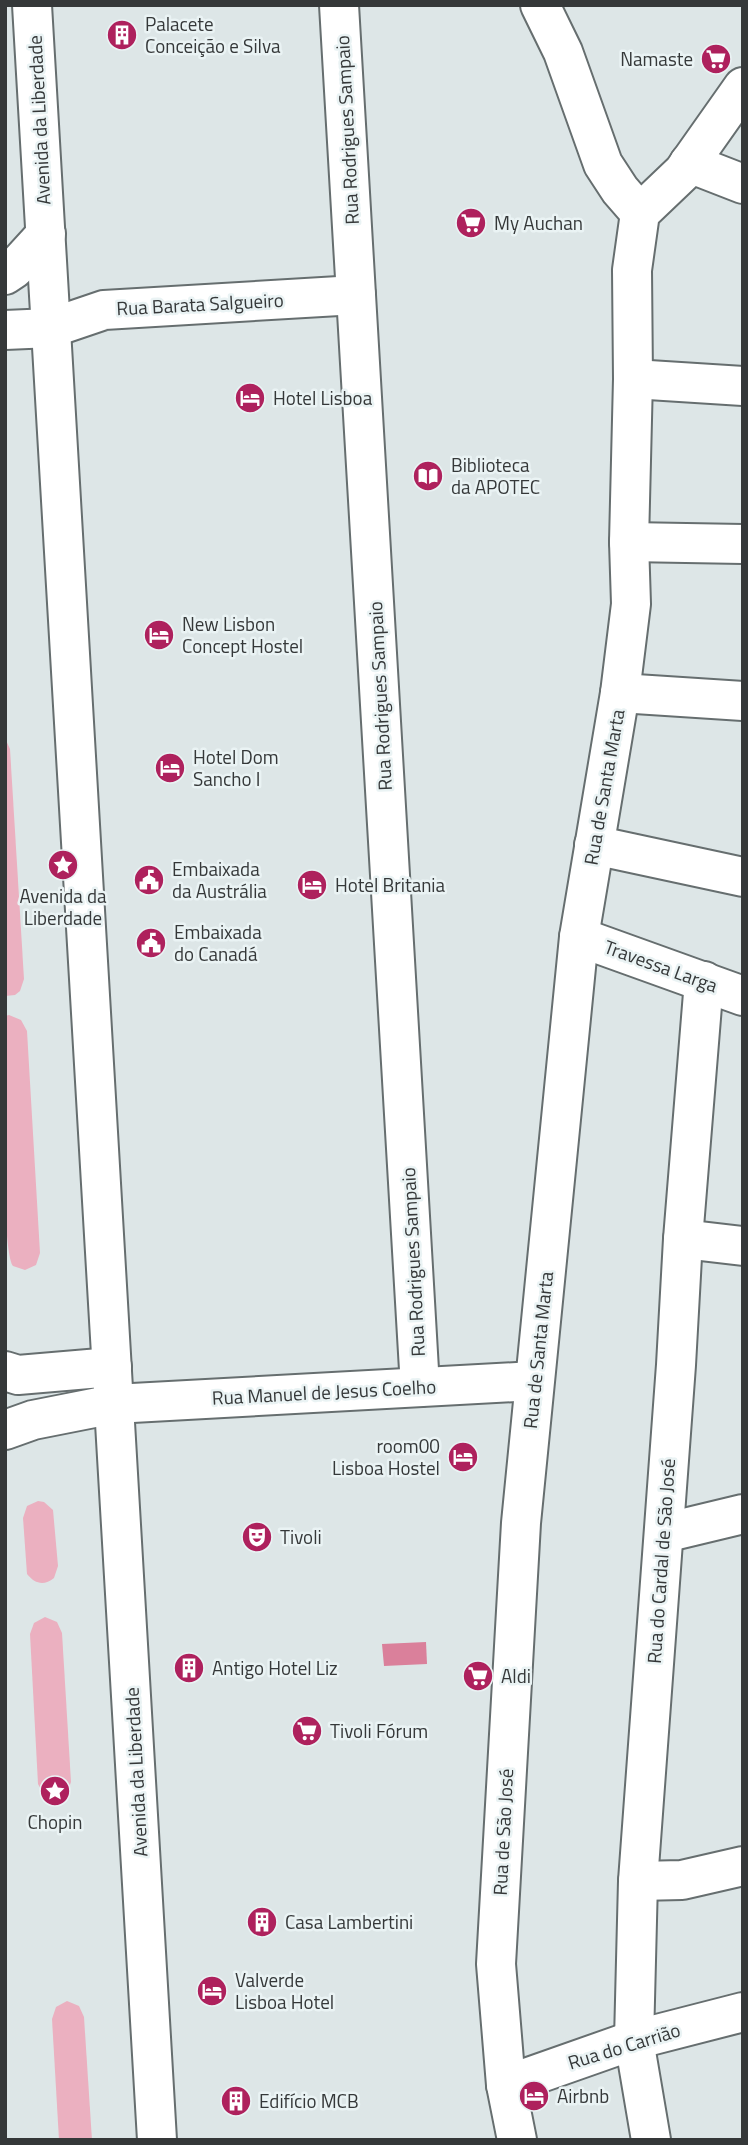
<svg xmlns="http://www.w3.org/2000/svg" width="748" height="2145" viewBox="0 0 748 2145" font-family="'Titillium Web',sans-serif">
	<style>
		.green { fill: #ebb0c0 }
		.water { fill: #da809b }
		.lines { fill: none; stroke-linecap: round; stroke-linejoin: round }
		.minor-casing { stroke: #666e6f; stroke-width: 42 }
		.minor { stroke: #fff; stroke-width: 38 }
		.labels { text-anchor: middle; stroke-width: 5; stroke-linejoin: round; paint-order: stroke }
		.poi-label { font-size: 19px; fill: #353839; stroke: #eaf3f4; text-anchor: start }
		.street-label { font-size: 19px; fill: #353839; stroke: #eaf3f4 }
	</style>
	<rect width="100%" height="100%" fill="#dde6e7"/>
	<!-- green -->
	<g class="green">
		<polygon points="5,738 10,749 24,979 20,991 15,995 5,996"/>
		<path d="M9 1015 21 1020 27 1031 40 1253 36 1265 25 1270 13 1266C0 1245 5 1055 5 1016Z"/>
		<path d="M38 1501 44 1502 53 1510 58 1566 54 1578C44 1586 35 1584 27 1574L23 1518 27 1506Z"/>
		<polygon points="45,1617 57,1622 62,1633 71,1782 67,1793 55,1799 44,1795 38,1784 30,1634 34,1623"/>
		<polygon points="67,2001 79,2006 84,2017 92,2140 59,2140 52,2019 56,2007"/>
	</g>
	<!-- water -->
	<polygon class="water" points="426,1642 427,1664 384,1666 382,1644"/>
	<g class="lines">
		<!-- minor casing -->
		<g class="minor-casing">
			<g id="minor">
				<polyline points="32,5 157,2140"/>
				<polyline points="339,5 420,1387"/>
				<polyline points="540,5 563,52 603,164 620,190 640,213"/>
				<polyline points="689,163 743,184"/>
				<polyline points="5,275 14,269 46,234"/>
				<polyline points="5,330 51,328 104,310 356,295"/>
				<polyline points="633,379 743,386"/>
				<polyline points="629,542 743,544"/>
				<polyline points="620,693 743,701"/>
				<polyline points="594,845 743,877"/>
				<polyline points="579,937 743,996"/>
				<polyline points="683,1239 743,1246"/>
				<polyline points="5,1371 18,1375 112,1367"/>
				<polyline points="5,1430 33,1420 114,1404 534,1381"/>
				<polyline points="664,1533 743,1514"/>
				<polyline points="638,1881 682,1880 743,1866"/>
				<polyline points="506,2085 634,2040 743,2012"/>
				<polyline points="517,2140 506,2085 496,1964 521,1523 579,937 620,693 631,604 629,542 633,379 632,270 640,213 683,172 743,87"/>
				<polyline points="651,2140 634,2040 638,1881 676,1365 683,1239 704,981"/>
			</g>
		</g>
		<!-- minor -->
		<use href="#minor" class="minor"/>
	</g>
	<!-- icons -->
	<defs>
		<g id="building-disc" transform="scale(1.575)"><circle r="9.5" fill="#ae215d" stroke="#eaf3f4"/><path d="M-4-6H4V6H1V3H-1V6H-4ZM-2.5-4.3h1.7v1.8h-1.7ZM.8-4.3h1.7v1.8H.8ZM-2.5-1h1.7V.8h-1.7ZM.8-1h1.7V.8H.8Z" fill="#fff"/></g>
		<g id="supermarket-disc" transform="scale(1.575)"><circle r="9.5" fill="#ae215d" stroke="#eaf3f4"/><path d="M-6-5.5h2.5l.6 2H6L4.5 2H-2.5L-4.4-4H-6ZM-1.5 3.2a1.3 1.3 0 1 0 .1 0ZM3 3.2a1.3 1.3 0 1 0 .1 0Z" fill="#fff"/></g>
		<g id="hotel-disc" transform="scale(1.575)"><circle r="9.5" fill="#ae215d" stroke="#eaf3f4"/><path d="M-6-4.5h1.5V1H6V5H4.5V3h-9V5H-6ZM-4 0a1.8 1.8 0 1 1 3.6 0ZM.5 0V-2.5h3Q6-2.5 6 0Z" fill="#fff"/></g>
		<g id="library-disc" transform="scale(1.575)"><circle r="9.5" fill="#ae215d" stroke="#eaf3f4"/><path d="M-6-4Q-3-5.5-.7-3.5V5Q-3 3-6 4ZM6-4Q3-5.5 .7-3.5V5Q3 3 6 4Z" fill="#fff"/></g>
		<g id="sight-disc" transform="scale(1.575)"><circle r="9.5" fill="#ae215d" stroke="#eaf3f4"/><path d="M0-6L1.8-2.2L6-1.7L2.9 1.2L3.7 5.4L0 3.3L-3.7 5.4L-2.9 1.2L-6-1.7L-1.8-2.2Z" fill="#fff"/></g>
		<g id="civic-disc" transform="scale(1.575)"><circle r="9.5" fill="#ae215d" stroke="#eaf3f4"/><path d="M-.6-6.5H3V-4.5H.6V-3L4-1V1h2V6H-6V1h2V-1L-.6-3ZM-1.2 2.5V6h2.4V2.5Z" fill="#fff"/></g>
		<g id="theatre-disc" transform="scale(1.575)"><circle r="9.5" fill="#ae215d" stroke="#eaf3f4"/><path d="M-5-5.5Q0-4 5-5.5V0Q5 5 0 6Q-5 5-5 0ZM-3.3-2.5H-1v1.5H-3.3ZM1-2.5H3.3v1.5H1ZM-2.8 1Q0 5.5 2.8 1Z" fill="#fff"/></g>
	</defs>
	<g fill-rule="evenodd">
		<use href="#building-disc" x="122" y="35"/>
		<use href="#supermarket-disc" x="716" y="59"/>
		<use href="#supermarket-disc" x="471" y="223"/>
		<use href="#hotel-disc" x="250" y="398"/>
		<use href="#library-disc" x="428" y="476"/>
		<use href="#hotel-disc" x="159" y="635"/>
		<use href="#hotel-disc" x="170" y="768"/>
		<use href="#sight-disc" x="63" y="865"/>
		<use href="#civic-disc" x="149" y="880"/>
		<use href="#hotel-disc" x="312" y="885"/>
		<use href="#civic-disc" x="151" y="943"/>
		<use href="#hotel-disc" x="463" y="1457"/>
		<use href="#theatre-disc" x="257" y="1537"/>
		<use href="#building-disc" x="189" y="1668"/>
		<use href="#supermarket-disc" x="478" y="1676"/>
		<use href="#supermarket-disc" x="307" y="1731"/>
		<use href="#sight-disc" x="55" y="1791"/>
		<use href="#building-disc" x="262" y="1922"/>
		<use href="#hotel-disc" x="212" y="1991"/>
		<use href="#hotel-disc" x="534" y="2096"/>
		<use href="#building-disc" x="236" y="2101"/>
	</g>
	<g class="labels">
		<!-- poi labels -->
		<g class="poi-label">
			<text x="145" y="31">Palacete<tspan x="145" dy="22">Conceição e Silva</tspan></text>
			<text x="693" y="66" text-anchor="end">Namaste</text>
			<text x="494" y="230">My Auchan</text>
			<text x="273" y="405">Hotel Lisboa</text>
			<text x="451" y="472">Biblioteca<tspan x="451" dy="22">da APOTEC</tspan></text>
			<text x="182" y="631">New Lisbon<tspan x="182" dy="22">Concept Hostel</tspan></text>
			<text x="193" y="764">Hotel Dom<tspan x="193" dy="22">Sancho I</tspan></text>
			<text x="172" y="876">Embaixada<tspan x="172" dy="22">da Austrália</tspan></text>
			<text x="335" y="892">Hotel Britania</text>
			<text x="63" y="903" text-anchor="middle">Avenida da<tspan x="63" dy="22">Liberdade</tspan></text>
			<text x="174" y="939">Embaixada<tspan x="174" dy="22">do Canadá</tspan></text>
			<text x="440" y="1453" text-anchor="end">room00<tspan x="440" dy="22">Lisboa Hostel</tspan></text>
			<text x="280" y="1544">Tivoli</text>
			<text x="212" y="1675">Antigo Hotel Liz</text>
			<text x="501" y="1683">Aldi</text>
			<text x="330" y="1738">Tivoli Fórum</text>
			<text x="55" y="1829" text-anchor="middle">Chopin</text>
			<text x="285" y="1929">Casa Lambertini</text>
			<text x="235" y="1987">Valverde<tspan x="235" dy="22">Lisboa Hotel</tspan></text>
			<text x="557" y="2103">Airbnb</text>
			<text x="259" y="2108">Edifício MCB</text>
		</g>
		<!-- street labels -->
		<g class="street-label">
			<text transform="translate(39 120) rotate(-93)" y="7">Avenida da Liberdade</text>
			<text transform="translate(347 130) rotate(-93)" y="7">Rua Rodrigues Sampaio</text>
			<text transform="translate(200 304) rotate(-3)" y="7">Rua Barata Salgueiro</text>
			<text transform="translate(380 696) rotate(-93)" y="7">Rua Rodrigues Sampaio</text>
			<text transform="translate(604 787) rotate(-80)" y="7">Rua de Santa Marta</text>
			<text transform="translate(661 966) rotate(20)" y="7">Travessa Larga</text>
			<text transform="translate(413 1262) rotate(-93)" y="7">Rua Rodrigues Sampaio</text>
			<text transform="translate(538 1350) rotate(-84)" y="7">Rua de Santa Marta</text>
			<text transform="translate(324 1392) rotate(-3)" y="7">Rua Manuel de Jesus Coelho</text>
			<text transform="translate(661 1561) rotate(-86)" y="7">Rua do Cardal de São José</text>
			<text transform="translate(136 1772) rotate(-93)" y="7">Avenida da Liberdade</text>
			<text transform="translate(503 1832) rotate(-87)" y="7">Rua de São José</text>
			<text transform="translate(624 2046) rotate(-17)" y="7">Rua do Carrião</text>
		</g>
	</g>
	<!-- border -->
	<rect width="748" height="2145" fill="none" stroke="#353839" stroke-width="14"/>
</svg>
